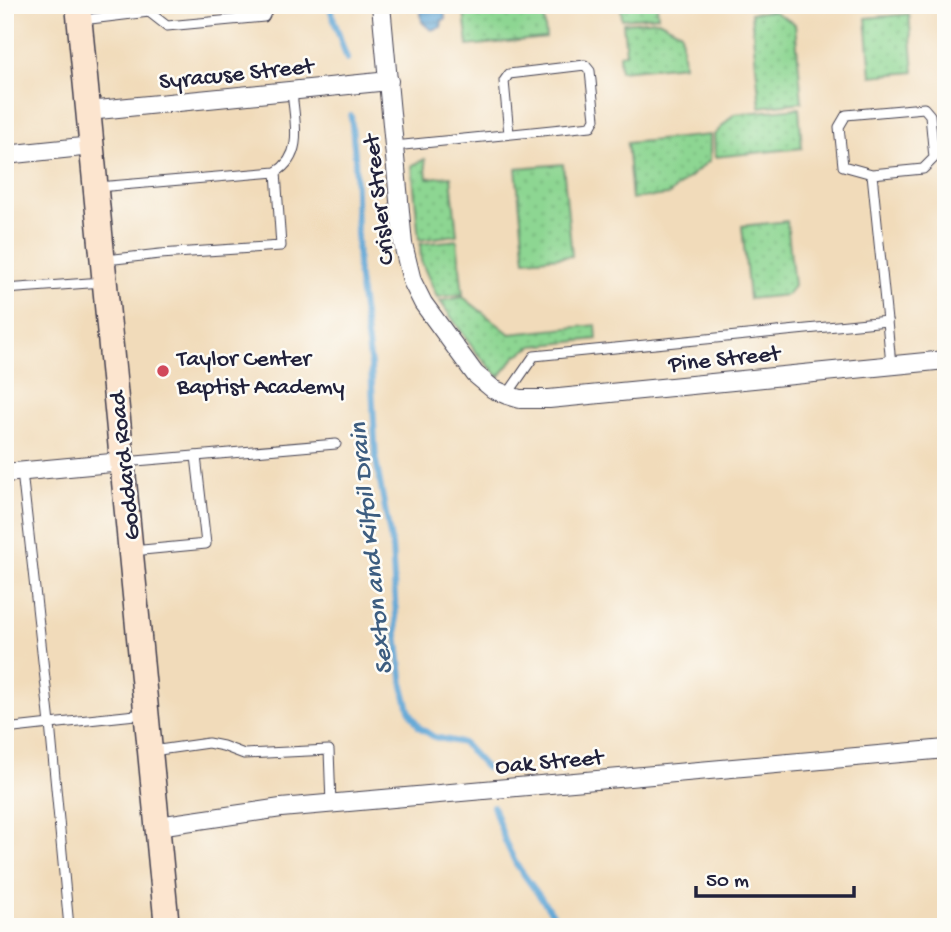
<svg xmlns="http://www.w3.org/2000/svg" width="951" height="932" viewBox="0 0 951 932" font-family="'Gochi Hand',sans-serif">
	<style>
		.grass { fill: url(#grass-dots); stroke: #587c66; stroke-width: 2 }
		.water { fill: url(#water-rules); stroke: #406488; stroke-width: 2 }
		.lines { fill: none; stroke-linecap: round; stroke-linejoin: round }
		.stream { stroke: #5ea6d5; stroke-width: 6 }
		.lane-casing { stroke: #413e4e; stroke-width: 11 }
		.street-casing { stroke: #413e4e; stroke-width: 20 }
		.secondary-casing { stroke: #413e4e; stroke-width: 27 }
		.lane { stroke: #fff; stroke-width: 9 }
		.street { stroke: #fff; stroke-width: 18 }
		.secondary { stroke: #fce5cf; stroke-width: 24 }
		.poi-dot { fill: #d1495b; stroke: #fdfcf7; stroke-width: 2.5 }
		.labels { text-anchor: middle; stroke-width: 5; stroke-linejoin: round; paint-order: stroke }
		.street-label { font-size: 24px; fill: #22223b; stroke: #fdfcf7 }
		.poi-label { font-size: 24px; fill: #22223b; stroke: #fdfcf7; text-anchor: start }
		.water-label { font-size: 26px; font-style: italic; fill: #3d5d80; stroke: #fdfcf7 }
	</style>
	<defs>
		<pattern id="grass-dots" width="8" height="8" patternUnits="userSpaceOnUse" patternTransform="scale(1.75)"><rect width="8" height="8" fill="#8dd692"/><path d="M2 2h.1M6 6h.1" fill="none" stroke="#79b77f" stroke-width="1.8" stroke-linecap="round"/></pattern>
		<pattern id="water-rules" width="6" height="5" patternUnits="userSpaceOnUse" patternTransform="scale(1.75)"><rect width="6" height="5" fill="#5ea6d5"/><path d="M0 2.5h6" fill="none" stroke="#4d87ae"/></pattern>
	</defs>
	<rect width="100%" height="100%" fill="#fdfcf7"/>
	<filter id="ink" filterUnits="userSpaceOnUse"><feTurbulence type="fractalNoise" baseFrequency=".0143" numOctaves="2"/><feDisplacementMap in="SourceGraphic" scale="14" xChannelSelector="R" yChannelSelector="G"/><feConvolveMatrix kernelMatrix="1 2 1 2 8 2 1 2 1" color-interpolation-filters="sRGB"/></filter>
	<filter id="wash" filterUnits="userSpaceOnUse"><feTurbulence type="fractalNoise" baseFrequency=".00686" numOctaves="4" result="noise"/><feDisplacementMap in="SourceGraphic" scale="28" xChannelSelector="R" yChannelSelector="G"/><feGaussianBlur stdDeviation="1.57" result="paint"/><feColorMatrix in="noise" values="0 0 0 0 0 0 0 0 0 0 0 0 0 0 0 0 0 1.4 0 .05"/><feComposite in="paint" operator="in"/></filter>
	<g filter="url(#wash)">
		<rect width="100%" height="100%" fill="#f1dbba"/>
		<!-- grass -->
		<g class="grass">
			<polygon points="463,5 543,5 546,38 468,46"/>
			<polygon points="621,5 657,5 658,16 622,19"/>
			<polygon points="773,11 795,24 802,102 760,107 751,13"/>
			<polygon points="909,14 914,72 871,76 866,18"/>
			<polygon points="658,20 681,32 684,65 620,71 619,54 626,53 623,23"/>
			<polygon points="799,108 802,148 715,157 714,135 734,114"/>
			<polygon points="710,135 710,160 668,195 632,199 627,143"/>
			<polygon points="425,159 427,178 451,176 457,235 419,240 412,165"/>
			<polygon points="563,164 572,256 525,260 516,168"/>
			<polygon points="787,221 794,286 787,295 749,299 742,226"/>
			<polygon points="457,240 463,294 437,297 421,261 420,244"/>
			<polygon points="463,297 510,334 596,325 597,339 533,346 516,356 499,377 475,351 440,301"/>
		</g>
		<!-- water -->
		<polygon class="water" points="420,5 444,5 445,19 442,20 441,27 431,30 422,22"/>
		<g class="lines">
			<!-- stream -->
			<g class="stream">
				<polyline points="329,5 347,59"/>
				<polyline points="351,116 355,156 358,273 371,366 376,461 392,546 397,634 403,686 409,710 419,727 434,737 463,743 486,768"/>
				<polyline points="493,806 505,841 516,864 555,917 558,927"/>
			</g>
		</g>
	</g>
	<g filter="url(#ink)">
		<g class="lines">
			<!-- lane casing -->
			<g class="lane-casing">
				<g id="lane">
					<polyline points="82,20 149,12 167,26 264,17 270,5"/>
					<polyline points="394,146 591,126 595,119 590,71 585,65 509,74 504,81 509,134"/>
					<path d="M98 187 276 172C305 155 294 120 292 91"/>
					<polyline points="106,260 160,254 281,246 276,172"/>
					<polyline points="5,289 103,282"/>
					<polyline points="887,321 891,365"/>
					<polyline points="507,395 534,356 887,321 872,174 843,166 839,127 846,115 924,108 930,115 934,158 923,169 872,174"/>
					<polyline points="124,462 336,444"/>
					<polyline points="132,551 206,544 196,456"/>
					<polyline points="5,729 50,724 22,472"/>
					<polyline points="152,751 208,743 223,746 244,754 329,750 331,804"/>
					<polyline points="69,927 50,724 145,714"/>
				</g>
			</g>
			<!-- street casing -->
			<g class="street-casing">
				<g id="street">
					<polyline points="381,5 403,244 412,281 423,303 475,374 493,389 507,395 520,399 549,399 946,360"/>
					<polyline points="88,111 389,81"/>
					<polyline points="5,155 92,146"/>
					<polyline points="5,473 122,462"/>
					<polyline points="158,826 281,808 946,749"/>
				</g>
			</g>
			<!-- secondary casing -->
			<g class="secondary-casing">
				<polyline id="secondary" points="78,5 167,927"/>
			</g>
			<!-- lane -->
			<use href="#lane" class="lane"/>
			<!-- street -->
			<use href="#street" class="street"/>
			<!-- secondary -->
			<use href="#secondary" class="secondary"/>
		</g>
	</g>
	<!-- markers -->
	<circle class="poi-dot" cx="163" cy="371" r="7"/>
	<g class="labels">
		<!-- street labels -->
		<g class="street-label">
			<text transform="translate(236 72) rotate(-6)" y="8">Syracuse Street</text>
			<text transform="translate(377 200) rotate(-97)" y="8">Crisler Street</text>
			<text transform="translate(724 357) rotate(-6)" y="8">Pine Street</text>
			<text transform="translate(123 466) rotate(-96)" y="8">Goddard Road</text>
			<text transform="translate(549 760) rotate(-5)" y="8">Oak Street</text>
		</g>
		<!-- poi labels -->
		<g class="poi-label">
			<text x="177" y="365">Taylor Center<tspan x="177" dy="28">Baptist Academy</tspan></text>
		</g>
		<!-- water labels -->
		<g class="water-label">
			<text transform="translate(369 549) rotate(-96)" y="9">Sexton and Kilfoil Drain</text>
		</g>
	</g>
	<!-- margin -->
	<rect width="951" height="932" fill="none" stroke="#fdfcf7" stroke-width="28"/>
	<!-- scale -->
	<path d="M696 886v10h158v-10" fill="none" stroke="#22223b" stroke-width="3.5"/>
	<text x="706" y="886" font-size="21" fill="#22223b" stroke="#fdfcf7" stroke-width="5" paint-order="stroke">50 m</text>
</svg>
